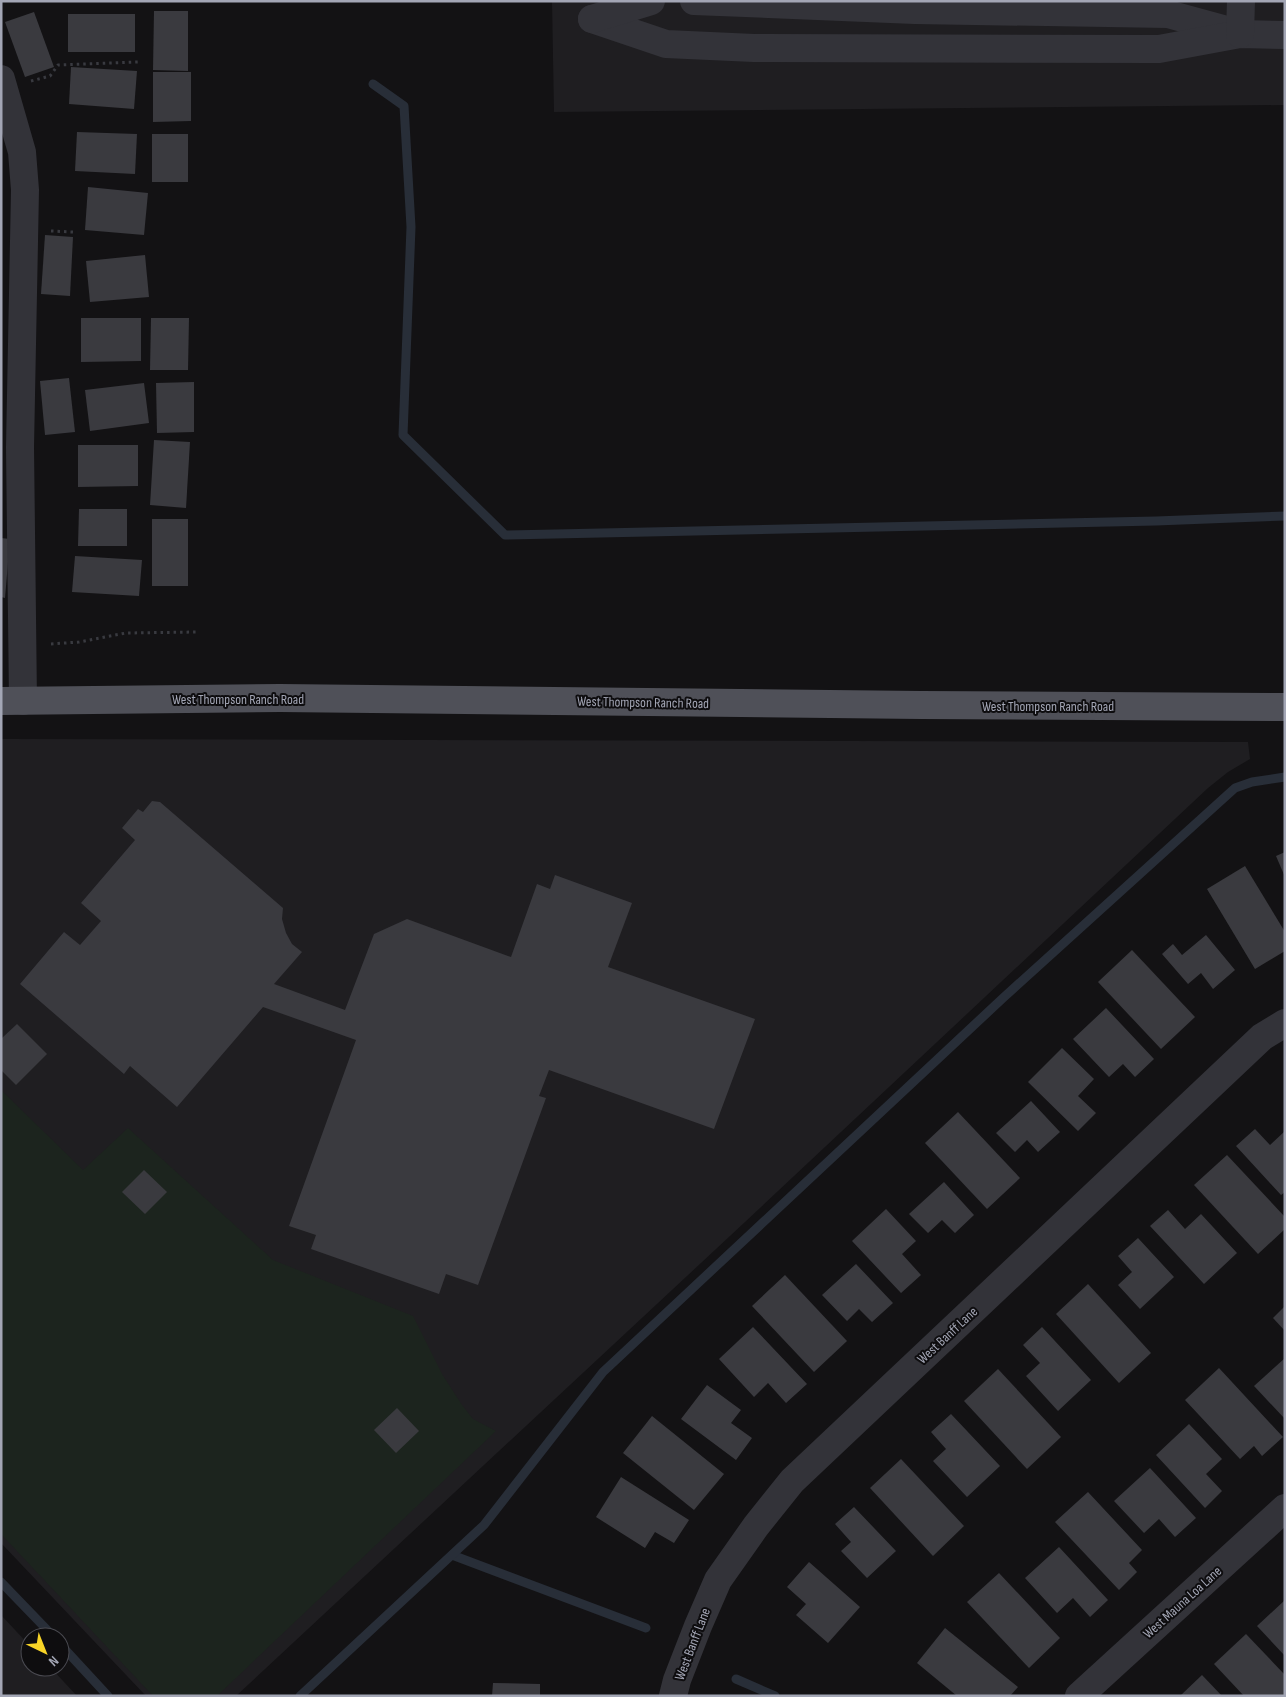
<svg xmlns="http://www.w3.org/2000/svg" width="1286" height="1697" viewBox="0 0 1286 1697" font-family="'Sofia Sans Condensed',sans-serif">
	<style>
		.built { fill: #1f1e21 }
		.green { fill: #1c241e }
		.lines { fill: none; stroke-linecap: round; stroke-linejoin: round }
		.stream { stroke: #282e38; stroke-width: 9 }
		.building { fill: #3a3a3f }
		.path { stroke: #393a40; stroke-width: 3; stroke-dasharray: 2.5 4; stroke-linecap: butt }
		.minor { stroke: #333339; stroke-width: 28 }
		.major { stroke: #4f5058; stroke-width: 28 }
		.labels { text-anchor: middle; stroke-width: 4; stroke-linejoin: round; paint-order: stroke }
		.street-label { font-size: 14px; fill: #a3a6b5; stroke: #0e0d0f }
	</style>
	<rect width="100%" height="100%" fill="#131214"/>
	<!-- built -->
	<g class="built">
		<polygon points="552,1 1285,1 1285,105 554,112"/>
		<polygon points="1,739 1248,742 1250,759 1228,772 1208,788 745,1222 236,1696 146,1696 1,1543"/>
		<polygon points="1,1615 30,1646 30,1667 50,1667 77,1696 1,1696"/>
	</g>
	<!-- green -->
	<polygon class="green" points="1,1090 83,1170 128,1128 273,1260 413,1316 442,1374 462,1405 473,1419 496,1431 217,1696 153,1696 1,1534"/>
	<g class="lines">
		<!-- stream -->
		<g class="stream">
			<polyline points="373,84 404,106 411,227 403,435 505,535 1156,521 1285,516"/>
			<polyline points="452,1555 646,1628"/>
			<polyline points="1,1582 54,1637"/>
			<polyline points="60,1644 108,1696"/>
			<polyline points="736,1679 775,1696"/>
			<polyline points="300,1696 484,1525 603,1372 1003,998 1235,788 1252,782 1285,777"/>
		</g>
	</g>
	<!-- building -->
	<g class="building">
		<polygon points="154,11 188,11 188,71 153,70"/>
		<polygon points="34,12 54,67 25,77 5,22"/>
		<rect x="68" y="14" width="67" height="38"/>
		<polygon points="71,67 137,71 134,109 69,104"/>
		<polygon points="153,72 191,72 191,121 153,122"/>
		<polygon points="77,132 137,134 135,174 75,171"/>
		<rect x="152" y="134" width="36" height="48"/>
		<polygon points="88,187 148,193 144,235 85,230"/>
		<polygon points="45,235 73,237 70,296 41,294"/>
		<polygon points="145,255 149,297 90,302 86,261"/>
		<polygon points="81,318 141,318 141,361 81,362"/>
		<polygon points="151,318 189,318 188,370 150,370"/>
		<polygon points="69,378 75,432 45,435 40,381"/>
		<polygon points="194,382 194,432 157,433 156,383"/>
		<polygon points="144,383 149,423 90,431 85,390"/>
		<polygon points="154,440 190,442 186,508 150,505"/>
		<polygon points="78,445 138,445 138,486 78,487"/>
		<polygon points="79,509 127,509 127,546 78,546"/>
		<rect x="152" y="519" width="36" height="67"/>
		<polygon points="1,538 10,539 5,598 1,597"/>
		<polygon points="75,556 142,560 139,596 72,592"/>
		<polygon points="152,801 160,802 283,908 282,919 286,933 292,944 302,952 274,984 345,1010 374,934 407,919 511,957 537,884 550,889 555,875 632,903 608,967 755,1019 714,1129 549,1070 539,1096 546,1098 478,1285 446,1274 439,1294 311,1249 316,1235 289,1226 356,1040 263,1007 177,1107 130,1066 124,1074 20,984 64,932 80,945 101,921 81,903 135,840 122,828 138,809 143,812"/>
		<polygon points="1285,852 1285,877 1276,856"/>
		<polygon points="1245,866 1285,932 1285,951 1255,969 1207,889"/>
		<polygon points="1206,935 1235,970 1213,989 1201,973 1188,984 1162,954 1173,944 1182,955"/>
		<polygon points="1132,950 1195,1017 1161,1049 1098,982"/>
		<polygon points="1106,1008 1154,1059 1135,1077 1123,1064 1109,1077 1073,1039"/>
		<polygon points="17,1024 47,1054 16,1085 1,1070 1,1039"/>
		<polygon points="1062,1048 1094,1079 1078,1096 1096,1113 1078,1131 1028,1082"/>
		<polygon points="1031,1101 1060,1132 1038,1152 1027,1140 1015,1152 996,1133"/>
		<polygon points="958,1112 1020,1178 987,1209 925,1143"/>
		<polygon points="1255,1129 1270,1145 1285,1131 1285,1192 1281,1195 1236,1146"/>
		<polygon points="1227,1155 1285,1217 1285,1229 1258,1254 1194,1185"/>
		<polygon points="144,1170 167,1192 145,1214 122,1192"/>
		<polygon points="944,1182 974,1215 955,1233 942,1220 928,1233 909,1214"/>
		<polygon points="886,1209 916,1241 902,1254 921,1275 901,1293 852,1241"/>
		<polygon points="1168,1210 1185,1229 1201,1214 1237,1253 1204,1284 1150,1226"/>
		<polygon points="1138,1238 1174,1277 1140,1309 1118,1285 1132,1272 1118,1256"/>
		<polygon points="856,1264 893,1303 872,1322 859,1309 847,1321 822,1295"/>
		<polygon points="785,1275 847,1341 814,1372 752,1306"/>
		<polygon points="1088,1284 1151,1353 1119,1383 1056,1314"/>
		<polygon points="1285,1306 1285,1331 1273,1318"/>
		<polygon points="753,1327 807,1384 786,1403 768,1383 754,1397 719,1359"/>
		<polygon points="1042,1327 1091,1380 1058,1411 1026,1376 1040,1363 1023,1345"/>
		<polygon points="1285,1358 1285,1419 1254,1386"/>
		<polygon points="1219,1368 1283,1437 1262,1456 1254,1446 1240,1459 1185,1400"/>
		<polygon points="998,1369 1061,1437 1027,1469 964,1401"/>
		<polygon points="707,1385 741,1410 731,1423 752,1438 736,1460 681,1419"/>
		<polygon points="397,1408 419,1431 396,1453 374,1430"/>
		<polygon points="951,1414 1000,1466 967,1497 933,1461 946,1449 931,1432"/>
		<polygon points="652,1416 724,1474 694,1510 623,1453"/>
		<polygon points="1189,1424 1222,1459 1206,1474 1222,1491 1205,1508 1156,1455"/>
		<polygon points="901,1459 964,1526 933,1556 870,1488"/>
		<polygon points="1150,1468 1196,1518 1175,1537 1159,1519 1144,1533 1114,1501"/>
		<polygon points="621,1477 689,1520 674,1543 655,1532 645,1548 596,1517"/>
		<polygon points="1088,1492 1142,1550 1129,1563 1137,1572 1119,1590 1055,1522"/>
		<polygon points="854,1507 896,1551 867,1578 841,1551 851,1542 835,1524"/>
		<polygon points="1059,1547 1108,1600 1090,1617 1073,1598 1057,1613 1025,1578"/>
		<polygon points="809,1562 860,1607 828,1643 796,1615 806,1604 787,1587"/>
		<polygon points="999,1573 1060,1638 1029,1668 967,1602"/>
		<polygon points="1285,1600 1285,1656 1257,1626"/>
		<polygon points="945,1628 1018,1687 1010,1696 957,1696 917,1663"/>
		<polygon points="1246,1634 1285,1675 1285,1696 1244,1696 1214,1664"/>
		<polygon points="1202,1675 1222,1696 1180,1696"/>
		<polygon points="493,1683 540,1684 540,1696 492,1696"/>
	</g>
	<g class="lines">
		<!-- path -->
		<g class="path">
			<polyline points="31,81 50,76 58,65 138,62"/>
			<polyline points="51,231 73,232"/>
			<polyline points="51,644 79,642 126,633 197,632"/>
		</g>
		<!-- minor -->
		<g class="minor">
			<polyline points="694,1 915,10 1168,14 1234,32"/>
			<polyline points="592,19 666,44 754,48 1159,49 1240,34 1285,35"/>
			<polyline points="592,19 651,1"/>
			<polyline points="1240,34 1241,1"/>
			<polyline points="1,79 22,152 25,190 20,447 23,701"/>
			<polyline points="673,1696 677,1680 698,1626 718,1580 756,1526 792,1481 1262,1037 1285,1023"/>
			<polyline points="1079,1696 1285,1508"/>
		</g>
		<!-- major -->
		<polyline class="major" points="1,701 280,698 921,705 1285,707"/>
	</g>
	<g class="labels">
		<!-- street labels -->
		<g class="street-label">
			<text x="238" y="704">West Thompson Ranch Road</text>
			<text transform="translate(643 702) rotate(1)" y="5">West Thompson Ranch Road</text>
			<text x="1048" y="711">West Thompson Ranch Road</text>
			<text transform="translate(947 1335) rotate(-43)" y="5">West Banff Lane</text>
			<text transform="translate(1182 1602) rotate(-42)" y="5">West Mauna Loa Lane</text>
			<text transform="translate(692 1644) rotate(-69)" y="5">West Banff Lane</text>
		</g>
	</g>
	<!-- border -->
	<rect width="1286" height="1697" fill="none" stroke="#a3a6b5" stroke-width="5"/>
	<!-- north arrow -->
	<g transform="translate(45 1652) rotate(137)"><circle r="24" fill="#0e0d0f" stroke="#4a4a51"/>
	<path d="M0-4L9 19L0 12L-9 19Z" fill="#f8d427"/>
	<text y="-8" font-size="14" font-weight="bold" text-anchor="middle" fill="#a3a6b5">N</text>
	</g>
</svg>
